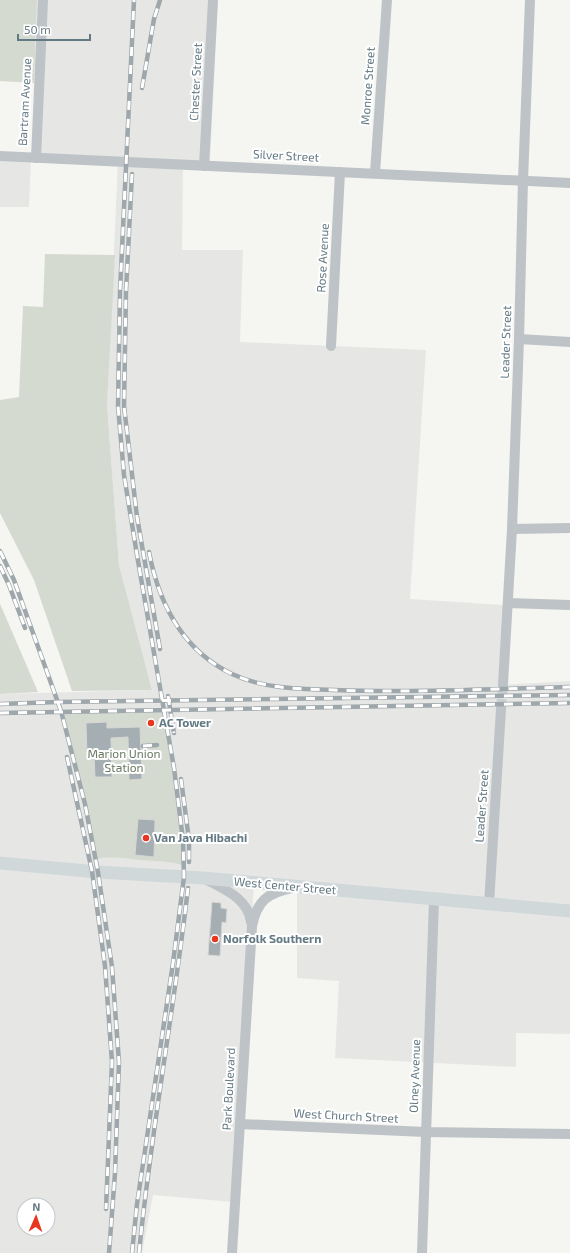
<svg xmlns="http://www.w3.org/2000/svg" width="570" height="1253" viewBox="0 0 570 1253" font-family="'Exo 2',sans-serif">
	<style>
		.built { fill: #e6e7e5; fill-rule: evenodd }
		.green { fill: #d5dad0 }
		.building { fill: #a5afb3; stroke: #d7d6d4 }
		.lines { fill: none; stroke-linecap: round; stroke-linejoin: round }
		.minor-tunnel { stroke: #c9d0d0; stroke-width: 10; stroke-dasharray: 10 5; stroke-linecap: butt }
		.minor { stroke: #bdc3c6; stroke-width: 10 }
		.major { stroke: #d1d8da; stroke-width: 13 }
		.rail-casing { stroke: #9ea7ab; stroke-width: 4.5 }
		.rail { stroke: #fff; stroke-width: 3; stroke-dasharray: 9; stroke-linecap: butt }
		.poi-dot { fill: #e73720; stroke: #fff; stroke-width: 1.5 }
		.labels { text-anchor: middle; stroke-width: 4; stroke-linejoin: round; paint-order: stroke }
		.street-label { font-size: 12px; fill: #637983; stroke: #fff }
		.poi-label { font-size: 12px; font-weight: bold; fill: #637983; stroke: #fff; text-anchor: start }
		.park-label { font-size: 12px; fill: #6a7a62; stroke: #fff }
	</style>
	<rect width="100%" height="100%" fill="#f5f5f1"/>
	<!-- built -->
	<g class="built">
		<path d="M37 0H218L210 163 183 164 182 250H243L240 342 426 350 410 599 503 605 499 685 570 681V1034L516 1033V1067L335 1058 339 981 297 978V887L254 883 233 1202 153 1195 142 1253H0V694L152 690 119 565 107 405 118 161 41 156 40 83H34ZM24 1205H48V1229H24Z"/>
		<polygon points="0,153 31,155 29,207 0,207"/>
	</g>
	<!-- green -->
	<g class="green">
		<polygon points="0,0 37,0 34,83 0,81"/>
		<polygon points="45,254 115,255 107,405 119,565 152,690 72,691 34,580 0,513 0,400 19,397 23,306 43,307"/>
		<polygon points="0,604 4,613 38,692 0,694"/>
		<path d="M164 710C173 761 182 813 183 865 169 861 154 861 140 860 125 858 110 856 96 859L85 804 61 711Z"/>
	</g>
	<!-- building -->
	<g class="building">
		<polygon points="107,722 107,728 140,727 142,779 129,780 128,737 111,738 112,777 95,777 94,755 87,755 86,723"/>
		<polygon points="138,819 155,820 154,857 135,855"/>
		<polygon points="212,902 221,903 221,908 227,909 226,923 222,922 220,956 208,955"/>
	</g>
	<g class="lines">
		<!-- minor-tunnel -->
		<polyline class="minor-tunnel" points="501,709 503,684"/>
		<!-- minor -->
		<g class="minor">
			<polyline points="0,156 570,183"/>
			<polyline points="36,158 43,0"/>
			<polyline points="204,166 213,0"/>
			<polyline points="375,173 387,0"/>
			<polyline points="519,339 570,342"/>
			<polyline points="331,346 340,172"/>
			<polyline points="512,529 570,528"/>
			<polyline points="508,603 570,605"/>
			<polyline points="503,684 512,529 519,339 523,180 530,0"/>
			<path d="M207 880C226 890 248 899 251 922"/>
			<polyline points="489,904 501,709"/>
			<polyline points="240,1124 426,1132 570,1134"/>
			<path d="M232 1253 252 926C257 901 267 893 292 888"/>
			<polyline points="422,1253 434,899"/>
		</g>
		<!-- major -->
		<polyline class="major" points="0,863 98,872 203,878 570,911"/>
		<!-- rail casing -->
		<g class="rail-casing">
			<g id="rail">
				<polyline points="142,88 154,19 160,0"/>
				<polyline points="132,174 126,291 124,406 137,517 160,649"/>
				<polyline points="0,551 14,580 61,711 85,804 98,872 112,967 119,1062 115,1173 109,1253"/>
				<path d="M149 552C159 604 182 650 232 674 264 689 300 689 334 690 412 693 491 689 570 687"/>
				<polyline points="0,566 9,585 25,628"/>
				<polyline points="168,696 174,733"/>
				<polyline points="0,704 58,702 570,695"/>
				<polyline points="0,713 570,703"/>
				<polyline points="143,746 157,745"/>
				<polyline points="67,757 92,871 105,966 112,1062 106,1209"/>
				<polyline points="181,779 189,840 189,862"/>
				<polyline points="132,1253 137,1204 173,963 184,877 183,840 174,768 137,555 124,475 118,406 120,291 134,0"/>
				<path d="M139 1253C151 1131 174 1010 188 888"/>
			</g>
		</g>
		<!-- rail -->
		<use href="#rail" class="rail"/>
	</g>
	<!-- markers -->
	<g class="poi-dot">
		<circle cx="151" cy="723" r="4"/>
		<circle cx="146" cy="838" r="4"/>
		<circle cx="215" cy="939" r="4"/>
	</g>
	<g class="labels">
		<!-- street labels -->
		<g class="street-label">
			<text transform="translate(196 82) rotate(-87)" y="4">Chester Street</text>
			<text transform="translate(368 86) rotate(-86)" y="4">Monroe Street</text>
			<text transform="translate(25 102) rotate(-87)" y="4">Bartram Avenue</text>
			<text transform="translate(286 156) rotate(3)" y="4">Silver Street</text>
			<text transform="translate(323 258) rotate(-87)" y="4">Rose Avenue</text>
			<text transform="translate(506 342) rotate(-88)" y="4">Leader Street</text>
			<text transform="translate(482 806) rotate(-86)" y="4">Leader Street</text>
			<text transform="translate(285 886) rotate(5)" y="4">West Center Street</text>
			<text transform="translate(415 1076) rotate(-88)" y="4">Olney Avenue</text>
			<text transform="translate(229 1089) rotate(-87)" y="4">Park Boulevard</text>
			<text transform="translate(346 1116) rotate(3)" y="4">West Church Street</text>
		</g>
		<!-- poi labels -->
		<g class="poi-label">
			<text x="159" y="727">AC Tower</text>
			<text x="154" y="842">Van Java Hibachi</text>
			<text x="223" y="943">Norfolk Southern</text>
		</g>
		<!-- park labels -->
		<g class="park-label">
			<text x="124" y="758">Marion Union<tspan x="124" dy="14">Station</tspan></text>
		</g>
	</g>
	<!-- north arrow -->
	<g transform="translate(36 1217) rotate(2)"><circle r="19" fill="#ffffff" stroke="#c1c9cd"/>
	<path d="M0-3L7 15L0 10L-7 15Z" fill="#e73720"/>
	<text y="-6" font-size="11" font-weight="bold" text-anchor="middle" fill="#637983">N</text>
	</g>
	<!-- scale -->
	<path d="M18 34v6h72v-6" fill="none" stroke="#637983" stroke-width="2"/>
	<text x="24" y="34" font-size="12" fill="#637983" stroke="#ffffff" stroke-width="3" paint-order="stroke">50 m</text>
</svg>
